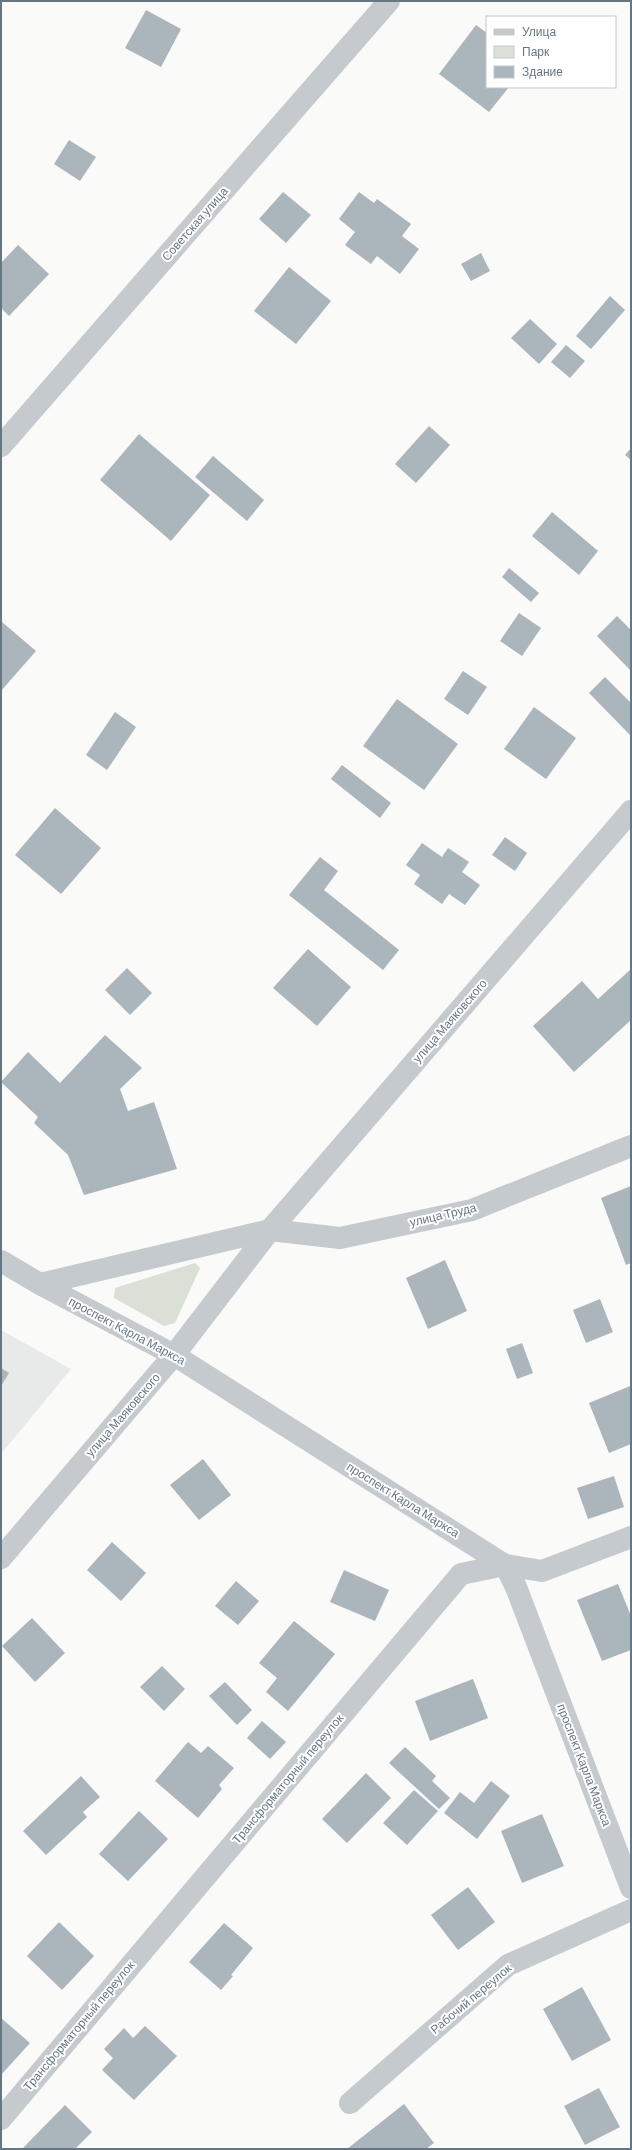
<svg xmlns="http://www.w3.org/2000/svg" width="632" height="2150" viewBox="0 0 632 2150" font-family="Barlow,sans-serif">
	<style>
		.built { fill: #e8e9e9 }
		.green { fill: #dae0d6 }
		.building { fill: #abb5bc }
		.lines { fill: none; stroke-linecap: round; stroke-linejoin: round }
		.minor { stroke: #c5cace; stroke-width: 22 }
		.labels { text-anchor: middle; stroke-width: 4; stroke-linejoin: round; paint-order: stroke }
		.street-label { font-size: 12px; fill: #637785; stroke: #fff }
	</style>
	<rect width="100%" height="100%" fill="#fafaf8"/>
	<!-- built -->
	<polygon class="built" points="1,1330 71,1369 1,1454"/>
	<!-- green -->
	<polygon class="green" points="195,1263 200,1268 175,1323 164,1326 114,1298 115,1288"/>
	<!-- building -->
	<g class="building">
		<polygon points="146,10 181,29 161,67 125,48"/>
		<polygon points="476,25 487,33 487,87 509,87 489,112 439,74"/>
		<polygon points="69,140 96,157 80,181 54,164"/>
		<polygon points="283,192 311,215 286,243 259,219"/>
		<polygon points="359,192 374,203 377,199 411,224 402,236 419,249 400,274 377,256 371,264 345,245 355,232 339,219"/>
		<polygon points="18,245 49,274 9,316 1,308 1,263"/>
		<polygon points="481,253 490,271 471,281 461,264"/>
		<polygon points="289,267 331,301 296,344 254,311"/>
		<polygon points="610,296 625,310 591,349 576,336"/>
		<polygon points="530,319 557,344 539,364 511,338"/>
		<polygon points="566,345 585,361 570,378 551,362"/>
		<polygon points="429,426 450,445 416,483 395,464"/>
		<polygon points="139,434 210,495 171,541 100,480"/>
		<polygon points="631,448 631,460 625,455"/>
		<polygon points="213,456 264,500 247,521 195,477"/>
		<polygon points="552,512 598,551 579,575 532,536"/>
		<polygon points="509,568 539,593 531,602 502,577"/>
		<polygon points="519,613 541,628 522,656 500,641"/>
		<polygon points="617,616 631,630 631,671 597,636"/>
		<polygon points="2,622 36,651 1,691 1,623"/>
		<polygon points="463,671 487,687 468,715 444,699"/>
		<polygon points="605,677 631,703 631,736 589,693"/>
		<polygon points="397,699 458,744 424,790 363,746"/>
		<polygon points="534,707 576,738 546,779 504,749"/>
		<polygon points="115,712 136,727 107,770 86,755"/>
		<polygon points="342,765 391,803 380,818 331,779"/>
		<polygon points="55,808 101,848 61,894 15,855"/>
		<polygon points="505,837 527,853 515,871 492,855"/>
		<polygon points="422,843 442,857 448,848 469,862 462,872 480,885 465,905 449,894 442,904 414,884 420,875 406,865"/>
		<polygon points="320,857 338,871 324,890 399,950 383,970 289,895"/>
		<polygon points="308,949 351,987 317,1026 273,988"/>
		<polygon points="127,968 152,993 130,1015 105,990"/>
		<polygon points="631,969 631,1020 574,1072 533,1026 582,981 598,999"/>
		<polygon points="105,1035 142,1068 120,1089 128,1111 154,1102 177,1169 84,1195 68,1155 34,1123 38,1117 1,1082 28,1052 60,1083"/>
		<polygon points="631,1186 631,1263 626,1265 601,1198"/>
		<polygon points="445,1260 467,1311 428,1329 406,1278"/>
		<polygon points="600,1299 613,1332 586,1343 573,1310"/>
		<polygon points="522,1343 533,1373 517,1379 506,1349"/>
		<polygon points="1,1368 9,1373 1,1386"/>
		<polygon points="630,1386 631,1444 609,1453 589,1403"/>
		<polygon points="203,1459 231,1495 199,1520 170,1485"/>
		<polygon points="614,1476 624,1507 588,1519 577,1488"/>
		<polygon points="112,1542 146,1573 121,1601 87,1570"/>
		<polygon points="344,1570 389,1590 375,1621 330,1602"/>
		<polygon points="236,1581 259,1601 238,1625 215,1606"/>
		<polygon points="618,1584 631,1616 631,1650 602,1661 577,1600"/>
		<polygon points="32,1618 65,1653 35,1682 2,1646"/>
		<polygon points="294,1621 335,1654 288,1711 266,1692 277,1678 259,1663"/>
		<polygon points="162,1666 185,1689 164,1711 140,1687"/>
		<polygon points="473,1679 488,1718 430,1741 415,1701"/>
		<polygon points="225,1682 252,1710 237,1725 209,1696"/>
		<polygon points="262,1721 286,1742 270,1759 247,1738"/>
		<polygon points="188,1742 201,1753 208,1746 234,1768 219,1785 222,1789 198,1818 155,1781"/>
		<polygon points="405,1747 436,1776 432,1781 450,1798 439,1809 389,1763"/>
		<polygon points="366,1773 391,1798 347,1843 322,1819"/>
		<polygon points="81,1776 100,1797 83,1812 87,1817 46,1855 23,1831"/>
		<polygon points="491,1781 510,1796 477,1839 444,1813 460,1792 474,1803"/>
		<polygon points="414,1790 438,1811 407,1845 383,1823"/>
		<polygon points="139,1811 168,1839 128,1881 99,1854"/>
		<polygon points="542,1814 564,1866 522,1883 501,1831"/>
		<polygon points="468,1887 495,1922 458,1950 431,1915"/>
		<polygon points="59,1922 94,1956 62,1990 27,1956"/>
		<polygon points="224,1923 253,1948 231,1975 233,1976 221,1990 189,1962"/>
		<polygon points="582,1987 611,2040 572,2061 543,2009"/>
		<polygon points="1,2018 30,2043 1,2075"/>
		<polygon points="145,2026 177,2056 134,2100 102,2070 113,2058 104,2049 124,2028 133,2038"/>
		<polygon points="599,2088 620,2127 585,2145 564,2106"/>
		<polygon points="404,2104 434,2143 426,2149 347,2149"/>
		<polygon points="65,2105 92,2132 75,2149 22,2149"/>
	</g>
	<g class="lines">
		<!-- minor -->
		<g class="minor">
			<polyline points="1,446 389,1"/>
			<polyline points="1,1261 40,1284 174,1355 505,1565 516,1587 631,1888"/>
			<polyline points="40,1284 270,1230 340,1238 472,1210 631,1146"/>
			<polyline points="1,1558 174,1355 270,1230 631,811"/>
			<polyline points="350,2103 508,1965 631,1910"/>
			<polyline points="1,2119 461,1574 505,1565 542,1571 631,1537"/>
		</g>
	</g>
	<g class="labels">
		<!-- street labels -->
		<g class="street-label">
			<text transform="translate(195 224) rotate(-49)" y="4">Советская улица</text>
			<text transform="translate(450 1021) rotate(-49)" y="4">улица Маяковского</text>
			<text transform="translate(443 1215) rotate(-13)" y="4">улица Труда</text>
			<text transform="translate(127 1331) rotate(28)" y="4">проспект Карла Маркса</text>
			<text transform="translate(123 1415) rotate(-49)" y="4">улица Маяковского</text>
			<text transform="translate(403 1500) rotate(32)" y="4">проспект Карла Маркса</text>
			<text transform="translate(584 1765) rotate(69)" y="4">проспект Карла Маркса</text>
			<text transform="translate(288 1779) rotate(-50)" y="4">Трансформаторный переулок</text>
			<text transform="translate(471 1999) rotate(-40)" y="4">Рабочий переулок</text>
			<text transform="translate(79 2026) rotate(-50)" y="4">Трансформаторный переулок</text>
		</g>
	</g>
	<!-- border -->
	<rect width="632" height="2150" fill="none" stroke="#637785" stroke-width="4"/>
	<!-- legend -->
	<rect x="486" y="16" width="130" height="72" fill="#ffffff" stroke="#c1c9ce"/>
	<rect x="494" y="29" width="20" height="6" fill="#c5cace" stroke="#c1c9ce"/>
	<text x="522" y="36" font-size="12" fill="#637785">Улица</text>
	<rect x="494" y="46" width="20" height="12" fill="#dae0d6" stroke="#c1c9ce"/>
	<text x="522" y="56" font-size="12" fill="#637785">Парк</text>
	<rect x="494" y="66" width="20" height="12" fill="#abb5bc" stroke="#c1c9ce"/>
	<text x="522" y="76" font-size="12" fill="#637785">Здание</text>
</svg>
